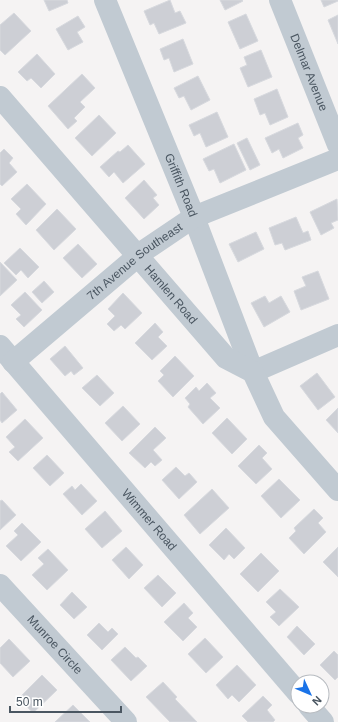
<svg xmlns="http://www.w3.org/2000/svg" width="338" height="722" viewBox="0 0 338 722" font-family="Arial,sans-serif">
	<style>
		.building { fill: #cdcfd5; stroke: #d7d9de }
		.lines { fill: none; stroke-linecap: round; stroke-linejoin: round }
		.minor { stroke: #c1cad2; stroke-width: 22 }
		.labels { text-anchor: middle; stroke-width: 3; stroke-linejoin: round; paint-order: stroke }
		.street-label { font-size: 12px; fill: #4a5661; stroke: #fff }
	</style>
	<rect width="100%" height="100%" fill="#f5f3f3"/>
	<!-- building -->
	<g class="building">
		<polygon points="44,0 67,0 68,3 49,11"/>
		<polygon points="170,0 175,13 180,11 186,23 159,34 154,23 150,25 144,11"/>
		<polygon points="220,0 242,0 243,1 225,10"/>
		<polygon points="321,0 338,0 338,1 324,7"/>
		<polygon points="14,13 31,31 5,55 0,50 0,25"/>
		<polygon points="246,14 258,41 240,49 228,22"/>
		<polygon points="338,15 338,44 328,20"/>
		<polygon points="78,16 85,27 77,32 83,42 68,50 56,29"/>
		<polygon points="183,39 193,64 174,72 169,58 164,60 160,49"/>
		<polygon points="261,50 272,77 248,87 240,68 247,65 244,57"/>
		<polygon points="37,54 55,74 41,88 31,78 27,81 18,72"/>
		<polygon points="82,74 95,88 80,102 85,107 74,118 77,121 68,129 48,106"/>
		<polygon points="198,76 210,100 191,110 184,96 179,98 174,88"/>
		<polygon points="277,89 288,117 270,125 265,113 260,115 254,99"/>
		<polygon points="217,112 228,137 206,147 200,133 194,136 189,125"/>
		<polygon points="99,115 116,133 92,156 75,138"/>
		<polygon points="298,123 303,135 298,138 303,148 283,158 279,149 272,153 265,138"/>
		<polygon points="247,138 260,165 250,170 237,143"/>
		<polygon points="234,144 246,170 220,183 214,169 209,171 203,159"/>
		<polygon points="128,145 145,164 123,183 114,172 109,177 100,167 118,151 120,152"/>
		<polygon points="4,149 13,158 9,163 17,172 2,186 0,184 0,153"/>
		<polygon points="144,180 157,195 153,198 159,205 144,219 125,198"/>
		<polygon points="27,184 46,204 26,225 16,214 21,209 11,199"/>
		<polygon points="337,199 338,220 331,223 334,228 321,235 310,212"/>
		<polygon points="57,209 76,229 54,250 36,230"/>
		<polygon points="296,217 303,233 308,231 311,240 285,250 282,243 275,245 269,228"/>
		<polygon points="256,232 264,249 238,262 229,244"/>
		<polygon points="78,244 97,264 82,278 63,258"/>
		<polygon points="20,248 39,267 28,278 21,270 16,275 4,263"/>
		<polygon points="0,262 17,280 0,296"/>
		<polygon points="318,271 329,299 301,310 294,291 306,286 302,277"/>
		<polygon points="44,281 54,292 42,303 32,292"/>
		<polygon points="25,292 42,310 24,327 16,319 21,315 11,305"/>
		<polygon points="123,293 142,313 125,329 121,325 114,331 107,324 115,316 108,309"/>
		<polygon points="265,296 269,303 281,296 290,312 264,327 251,303"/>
		<polygon points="155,323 163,332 158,337 167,346 152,360 135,343"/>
		<polygon points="65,346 83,368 74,375 71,371 65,376 50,359"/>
		<polygon points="175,356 194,376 173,397 158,381 164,375 160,371"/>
		<polygon points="317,373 335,397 318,410 300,386"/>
		<polygon points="97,375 114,393 100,406 82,388"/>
		<polygon points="207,383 216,393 210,398 220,408 203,424 188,407 190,404 185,398 196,387 199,391"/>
		<polygon points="2,392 17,410 2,423 0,420 0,394"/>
		<polygon points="123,406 140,424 122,441 105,423"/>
		<polygon points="338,408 338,433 326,420"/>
		<polygon points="227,418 247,439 232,454 212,433"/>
		<polygon points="25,419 43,438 18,461 9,452 15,447 6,437"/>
		<polygon points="155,427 166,438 153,450 162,460 155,466 151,462 145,468 129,453"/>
		<polygon points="259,445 267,453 262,458 272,469 256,484 238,466"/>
		<polygon points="47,455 64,473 50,486 33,468"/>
		<polygon points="176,467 185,476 189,473 197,482 179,499 162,480"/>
		<polygon points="279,479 300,500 281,518 261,496"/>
		<polygon points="81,484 97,501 82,515 63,494 72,486 75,490"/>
		<polygon points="212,489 229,508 200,534 184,515"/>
		<polygon points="2,500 16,515 0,530 0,501"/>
		<polygon points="314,509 323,518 318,523 326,532 304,554 289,538 296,531 294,528"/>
		<polygon points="105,511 122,531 102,548 85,529"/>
		<polygon points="22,523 41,542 21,561 6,546 18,535 14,531"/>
		<polygon points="226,528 245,548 234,559 229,554 224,560 209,545"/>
		<polygon points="126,547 143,565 129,579 112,560"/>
		<polygon points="338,547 338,577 323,562"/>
		<polygon points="48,549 68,570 47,590 32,575 44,564 38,558"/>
		<polygon points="261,553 279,571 258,592 240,574"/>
		<polygon points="158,575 176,593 162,607 144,588"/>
		<polygon points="280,589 299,607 279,626 270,617 276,612 266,602"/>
		<polygon points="72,592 87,607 74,619 60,605"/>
		<polygon points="184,603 193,613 188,618 197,627 183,641 164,622"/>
		<polygon points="99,623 108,632 112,628 118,634 102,650 87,635"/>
		<polygon points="297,626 315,644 304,655 287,637"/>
		<polygon points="205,638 223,657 206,673 188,654"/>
		<polygon points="9,639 30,661 13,677 0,663 0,648"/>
		<polygon points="125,647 136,658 138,657 147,666 131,681 111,660"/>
		<polygon points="334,651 338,655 338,677 335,680 320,665"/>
		<polygon points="237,665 256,685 239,702 232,695 228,699 216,685"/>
		<polygon points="42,675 57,690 33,713 19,698"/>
		<polygon points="163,682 177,697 175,699 197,722 170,722 146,697"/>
		<polygon points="263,696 272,705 267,710 275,720 273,722 248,722 242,716"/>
		<polygon points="73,705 90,722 55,722"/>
	</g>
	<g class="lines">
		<!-- minor -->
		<g class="minor">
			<path id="s1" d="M105 0 190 207 253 372 338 335"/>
			<path id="s2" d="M280 0 338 145"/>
			<path id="s3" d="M0 97 226 358 253 372 274 417 338 490"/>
			<path id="s4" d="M0 346 298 693"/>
			<path id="s5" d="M13 362 145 250 194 217 338 159"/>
			<path id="s6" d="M0 585 126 722"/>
			<polyline points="309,706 323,722"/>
		</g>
	</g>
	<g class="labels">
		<!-- street labels -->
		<g class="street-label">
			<text dy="4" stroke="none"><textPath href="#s2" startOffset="78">Delmar Avenue</textPath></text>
			<text dy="4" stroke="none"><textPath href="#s1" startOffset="200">Griffith Road</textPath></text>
			<text dy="4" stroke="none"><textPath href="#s5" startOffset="158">7th Avenue Southeast</textPath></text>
			<text dy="4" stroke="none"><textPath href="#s3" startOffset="261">Hamlen Road</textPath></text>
			<text dy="4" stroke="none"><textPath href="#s4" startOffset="229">Wimmer Road</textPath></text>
			<text dy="4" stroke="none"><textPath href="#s6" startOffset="81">Munroe Circle</textPath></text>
		</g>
	</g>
	<!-- north arrow -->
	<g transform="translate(310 694) rotate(134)"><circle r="19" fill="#ffffff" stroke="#b7bbc0"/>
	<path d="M0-3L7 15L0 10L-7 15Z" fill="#1a73e8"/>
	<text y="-6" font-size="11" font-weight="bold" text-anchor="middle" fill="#4a5661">N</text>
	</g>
	<!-- scale -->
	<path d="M10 706v6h111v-6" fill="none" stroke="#4a5661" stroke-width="2"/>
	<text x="16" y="706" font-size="12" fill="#4a5661" stroke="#ffffff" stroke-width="3" paint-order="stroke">50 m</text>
</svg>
